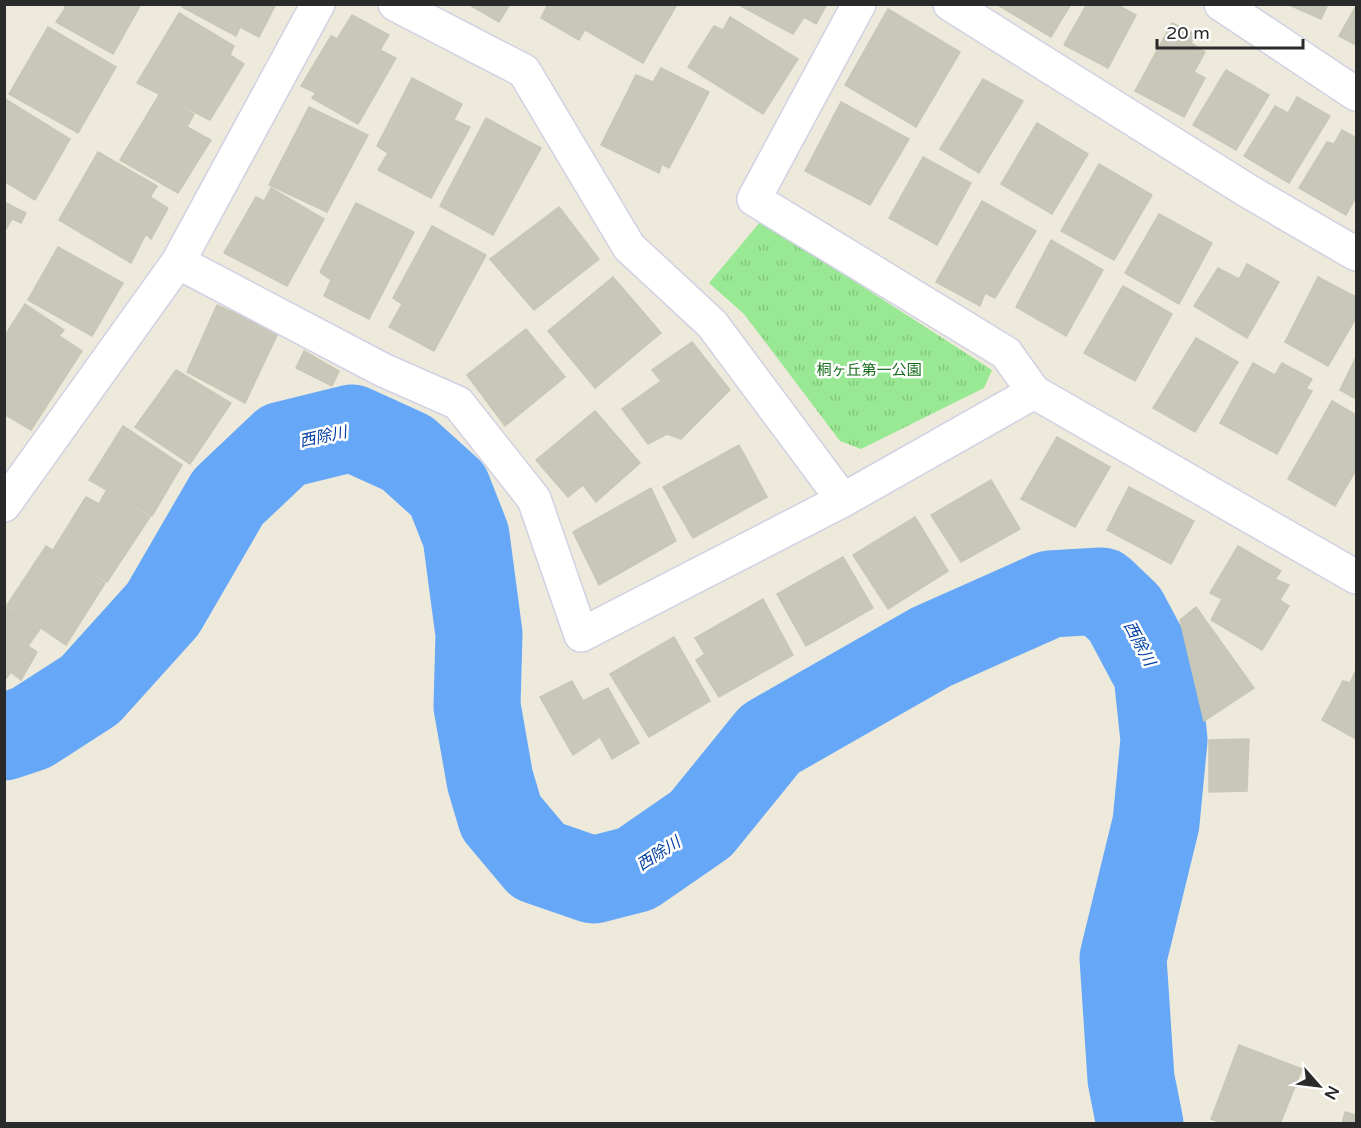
<svg xmlns="http://www.w3.org/2000/svg" width="1361" height="1128" viewBox="0 0 1361 1128" font-family="'Varela Round','Noto Sans JP',sans-serif">
	<style>
		.park { fill: url(#park-tufts) }
		.lines { fill: none; stroke-linecap: round; stroke-linejoin: round }
		.river { stroke: #66a8f7; stroke-width: 87 }
		.building { fill: #c8c7ba; stroke: #c8c7b4; stroke-width: 1.5 }
		.minor-casing { stroke: #d2d0e4; stroke-width: 36 }
		.minor { stroke: #fff; stroke-width: 33 }
		.labels { text-anchor: middle; stroke-width: 5; stroke-linejoin: round; paint-order: stroke }
		.park-label { font-size: 15px; fill: #156c1b; stroke: #fff }
		.water-label { font-size: 16px; font-style: italic; fill: #0441a4; stroke: #fff }
	</style>
	<defs>
		<pattern id="park-tufts" width="24" height="20" patternUnits="userSpaceOnUse" patternTransform="scale(1.5)"><rect width="24" height="20" fill="#99e893"/><path d="M3 7l-1-3M5 7V3M7 7l1-3M15 17l-1-3M17 17v-4M19 17l1-3" fill="none" stroke="#84c77f"/></pattern>
	</defs>
	<rect width="100%" height="100%" fill="#edeadb"/>
	<!-- park -->
	<polygon class="park" points="761,221 992,370 984,388 861,449 840,441 744,314 709,283"/>
	<g class="lines">
		<!-- river -->
		<polyline class="river" points="4,737 31,728 90,690 163,609 228,497 283,445 352,428 407,453 448,490 466,536 479,634 477,706 490,780 501,817 538,861 593,880 636,869 701,824 770,739 931,647 1050,594 1101,591 1125,614 1157,674 1164,740 1156,823 1123,958 1131,1079 1140,1124"/>
	</g>
	<!-- building -->
	<g class="building">
		<polygon points="61,4 141,4 113,54 56,22 66,7"/>
		<polygon points="183,4 276,4 259,37 240,27 236,36 182,7"/>
		<polygon points="468,4 510,4 499,22"/>
		<polygon points="548,4 599,4 579,40 541,18"/>
		<polygon points="599,4 674,4 676,6 643,63 585,30"/>
		<polygon points="737,4 827,4 816,24 804,17 793,34"/>
		<polygon points="996,4 1071,4 1051,37"/>
		<polygon points="1087,4 1116,4 1136,15 1108,68 1064,45"/>
		<polygon points="1287,4 1328,4 1321,19"/>
		<polygon points="1356,6 1356,45 1339,36"/>
		<polygon points="888,9 960,52 916,127 845,85"/>
		<polygon points="179,13 234,46 230,55 244,64 210,120 137,83"/>
		<polygon points="352,15 389,35 380,50 396,58 358,124 312,98 316,93 301,86 331,36 337,39"/>
		<polygon points="730,17 798,59 763,114 688,67 714,26 723,30"/>
		<polygon points="1172,23 1195,34 1191,43 1205,52 1194,72 1205,78 1184,117 1135,91"/>
		<polygon points="48,27 116,67 78,133 9,94"/>
		<polygon points="661,68 709,92 669,168 662,164 659,173 601,145 636,75 653,82"/>
		<polygon points="1226,70 1269,95 1236,150 1193,125"/>
		<polygon points="412,78 462,104 454,120 470,127 431,198 378,170 388,153 377,146"/>
		<polygon points="983,79 1023,101 979,173 940,149"/>
		<polygon points="159,95 194,114 187,127 211,140 178,193 120,160"/>
		<polygon points="1297,97 1330,116 1289,183 1244,156 1275,106 1288,113"/>
		<polygon points="5,99 70,139 35,200 4,181"/>
		<polygon points="841,102 909,139 870,205 805,171"/>
		<polygon points="309,107 368,135 327,212 269,185"/>
		<polygon points="486,118 541,148 493,235 440,206"/>
		<polygon points="1037,123 1088,154 1052,214 1001,184"/>
		<polygon points="1342,130 1356,138 1356,197 1346,215 1299,188 1327,142 1334,144"/>
		<polygon points="98,152 157,186 150,197 168,208 151,239 146,234 131,263 59,220"/>
		<polygon points="923,157 971,183 937,245 889,218"/>
		<polygon points="1099,164 1152,195 1114,260 1061,231"/>
		<polygon points="271,188 324,219 287,286 224,253 256,197 264,201"/>
		<polygon points="982,201 1036,231 995,298 985,293 980,306 936,282"/>
		<polygon points="4,202 26,213 21,223 12,219 4,232"/>
		<polygon points="356,203 414,232 369,319 324,296 331,280 320,272"/>
		<polygon points="559,207 599,259 534,310 490,259"/>
		<polygon points="1159,214 1212,243 1179,304 1125,273"/>
		<polygon points="432,226 486,255 434,351 389,327 402,304 393,298"/>
		<polygon points="1051,240 1103,270 1066,336 1016,307"/>
		<polygon points="58,247 123,283 92,336 28,300"/>
		<polygon points="1247,264 1279,282 1247,338 1194,306 1218,268 1239,279"/>
		<polygon points="613,277 661,333 595,388 548,331"/>
		<polygon points="1318,277 1356,297 1356,318 1328,366 1285,342"/>
		<polygon points="1123,286 1172,314 1135,381 1084,353"/>
		<polygon points="25,304 64,330 59,336 82,351 31,430 4,414 4,337"/>
		<polygon points="217,305 278,333 245,403 187,372"/>
		<polygon points="526,329 565,377 505,426 467,375"/>
		<polygon points="1196,338 1238,362 1195,432 1153,408"/>
		<polygon points="692,342 730,390 681,439 667,434 648,444 622,409 661,381 652,370"/>
		<polygon points="304,351 339,371 332,386 296,368"/>
		<polygon points="1356,357 1356,399 1340,390"/>
		<polygon points="1253,363 1275,375 1282,363 1312,379 1306,389 1312,391 1277,454 1220,423"/>
		<polygon points="176,370 231,403 190,464 135,427"/>
		<polygon points="1332,401 1356,415 1356,470 1335,506 1288,479"/>
		<polygon points="595,411 640,463 596,502 583,485 568,497 536,460"/>
		<polygon points="123,426 182,465 152,516 89,480"/>
		<polygon points="1057,437 1110,467 1075,527 1021,499"/>
		<polygon points="739,445 767,497 693,538 663,487"/>
		<polygon points="991,480 1020,529 961,562 931,515"/>
		<polygon points="1129,487 1194,521 1171,564 1107,530"/>
		<polygon points="651,488 676,541 599,585 573,532"/>
		<polygon points="106,491 150,517 107,582 53,550 86,497 99,504"/>
		<polygon points="915,517 948,571 888,609 853,555"/>
		<polygon points="46,546 105,583 66,645 7,605"/>
		<polygon points="1238,546 1281,571 1275,579 1289,585 1280,600 1289,606 1262,650 1211,620 1222,599 1210,593"/>
		<polygon points="843,557 873,608 806,646 777,594"/>
		<polygon points="763,599 793,655 719,697 696,660 705,654 695,638"/>
		<polygon points="4,605 40,629 28,646 37,652 21,680 11,672 4,681"/>
		<polygon points="1196,607 1254,688 1204,721 1180,620"/>
		<polygon points="674,637 710,701 649,737 610,674"/>
		<polygon points="1356,670 1356,739 1322,720 1343,681 1350,683"/>
		<polygon points="572,681 583,701 608,688 639,743 612,759 600,737 573,755 540,697"/>
		<polygon points="1249,739 1247,791 1209,792 1209,740"/>
		<polygon points="1239,1045 1302,1069 1280,1124 1224,1124 1211,1119"/>
		<polygon points="1345,1112 1356,1115 1356,1124 1342,1124"/>
	</g>
	<g class="lines">
		<!-- minor casing -->
		<g class="minor-casing">
			<g id="minor">
				<polyline points="395,4 524,71 629,247 712,324 843,500 1034,392 1356,577"/>
				<polyline points="859,4 754,199 1006,353 1034,392"/>
				<polyline points="950,4 1248,191 1356,254"/>
				<polyline points="1221,4 1356,94"/>
				<polyline points="178,262 318,4"/>
				<polyline points="4,505 178,262 383,370 458,403 534,499 581,635 843,500"/>
			</g>
		</g>
		<!-- minor -->
		<use href="#minor" class="minor"/>
	</g>
	<g class="labels">
		<!-- park labels -->
		<g class="park-label">
			<text x="869" y="375">桐ヶ丘第一公園</text>
		</g>
		<!-- water labels -->
		<g class="water-label">
			<text transform="translate(323 436) rotate(-12)" y="6">西除川</text>
			<text transform="translate(1140 643) rotate(62)" y="6">西除川</text>
			<text transform="translate(658 853) rotate(-33)" y="6">西除川</text>
		</g>
	</g>
	<!-- border -->
	<rect width="1361" height="1128" fill="none" stroke="#2a2a2a" stroke-width="12"/>
	<!-- north arrow -->
	<g transform="translate(1319 1086) rotate(118)" stroke="#ffffff" stroke-width="4.5" paint-order="stroke">
	<path d="M0-4.5L10 22L0 15L-10 22Z" fill="#2a2a2a"/>
	<text y="-9" font-size="16" font-weight="bold" text-anchor="middle" fill="#2a2a2a">N</text>
	</g>
	<!-- scale -->
	<path d="M1157 39v9h146v-9" fill="none" stroke="#2a2a2a" stroke-width="3"/>
	<text x="1166" y="39" font-size="18" fill="#2a2a2a" stroke="#ffffff" stroke-width="4.5" paint-order="stroke">20 m</text>
</svg>
